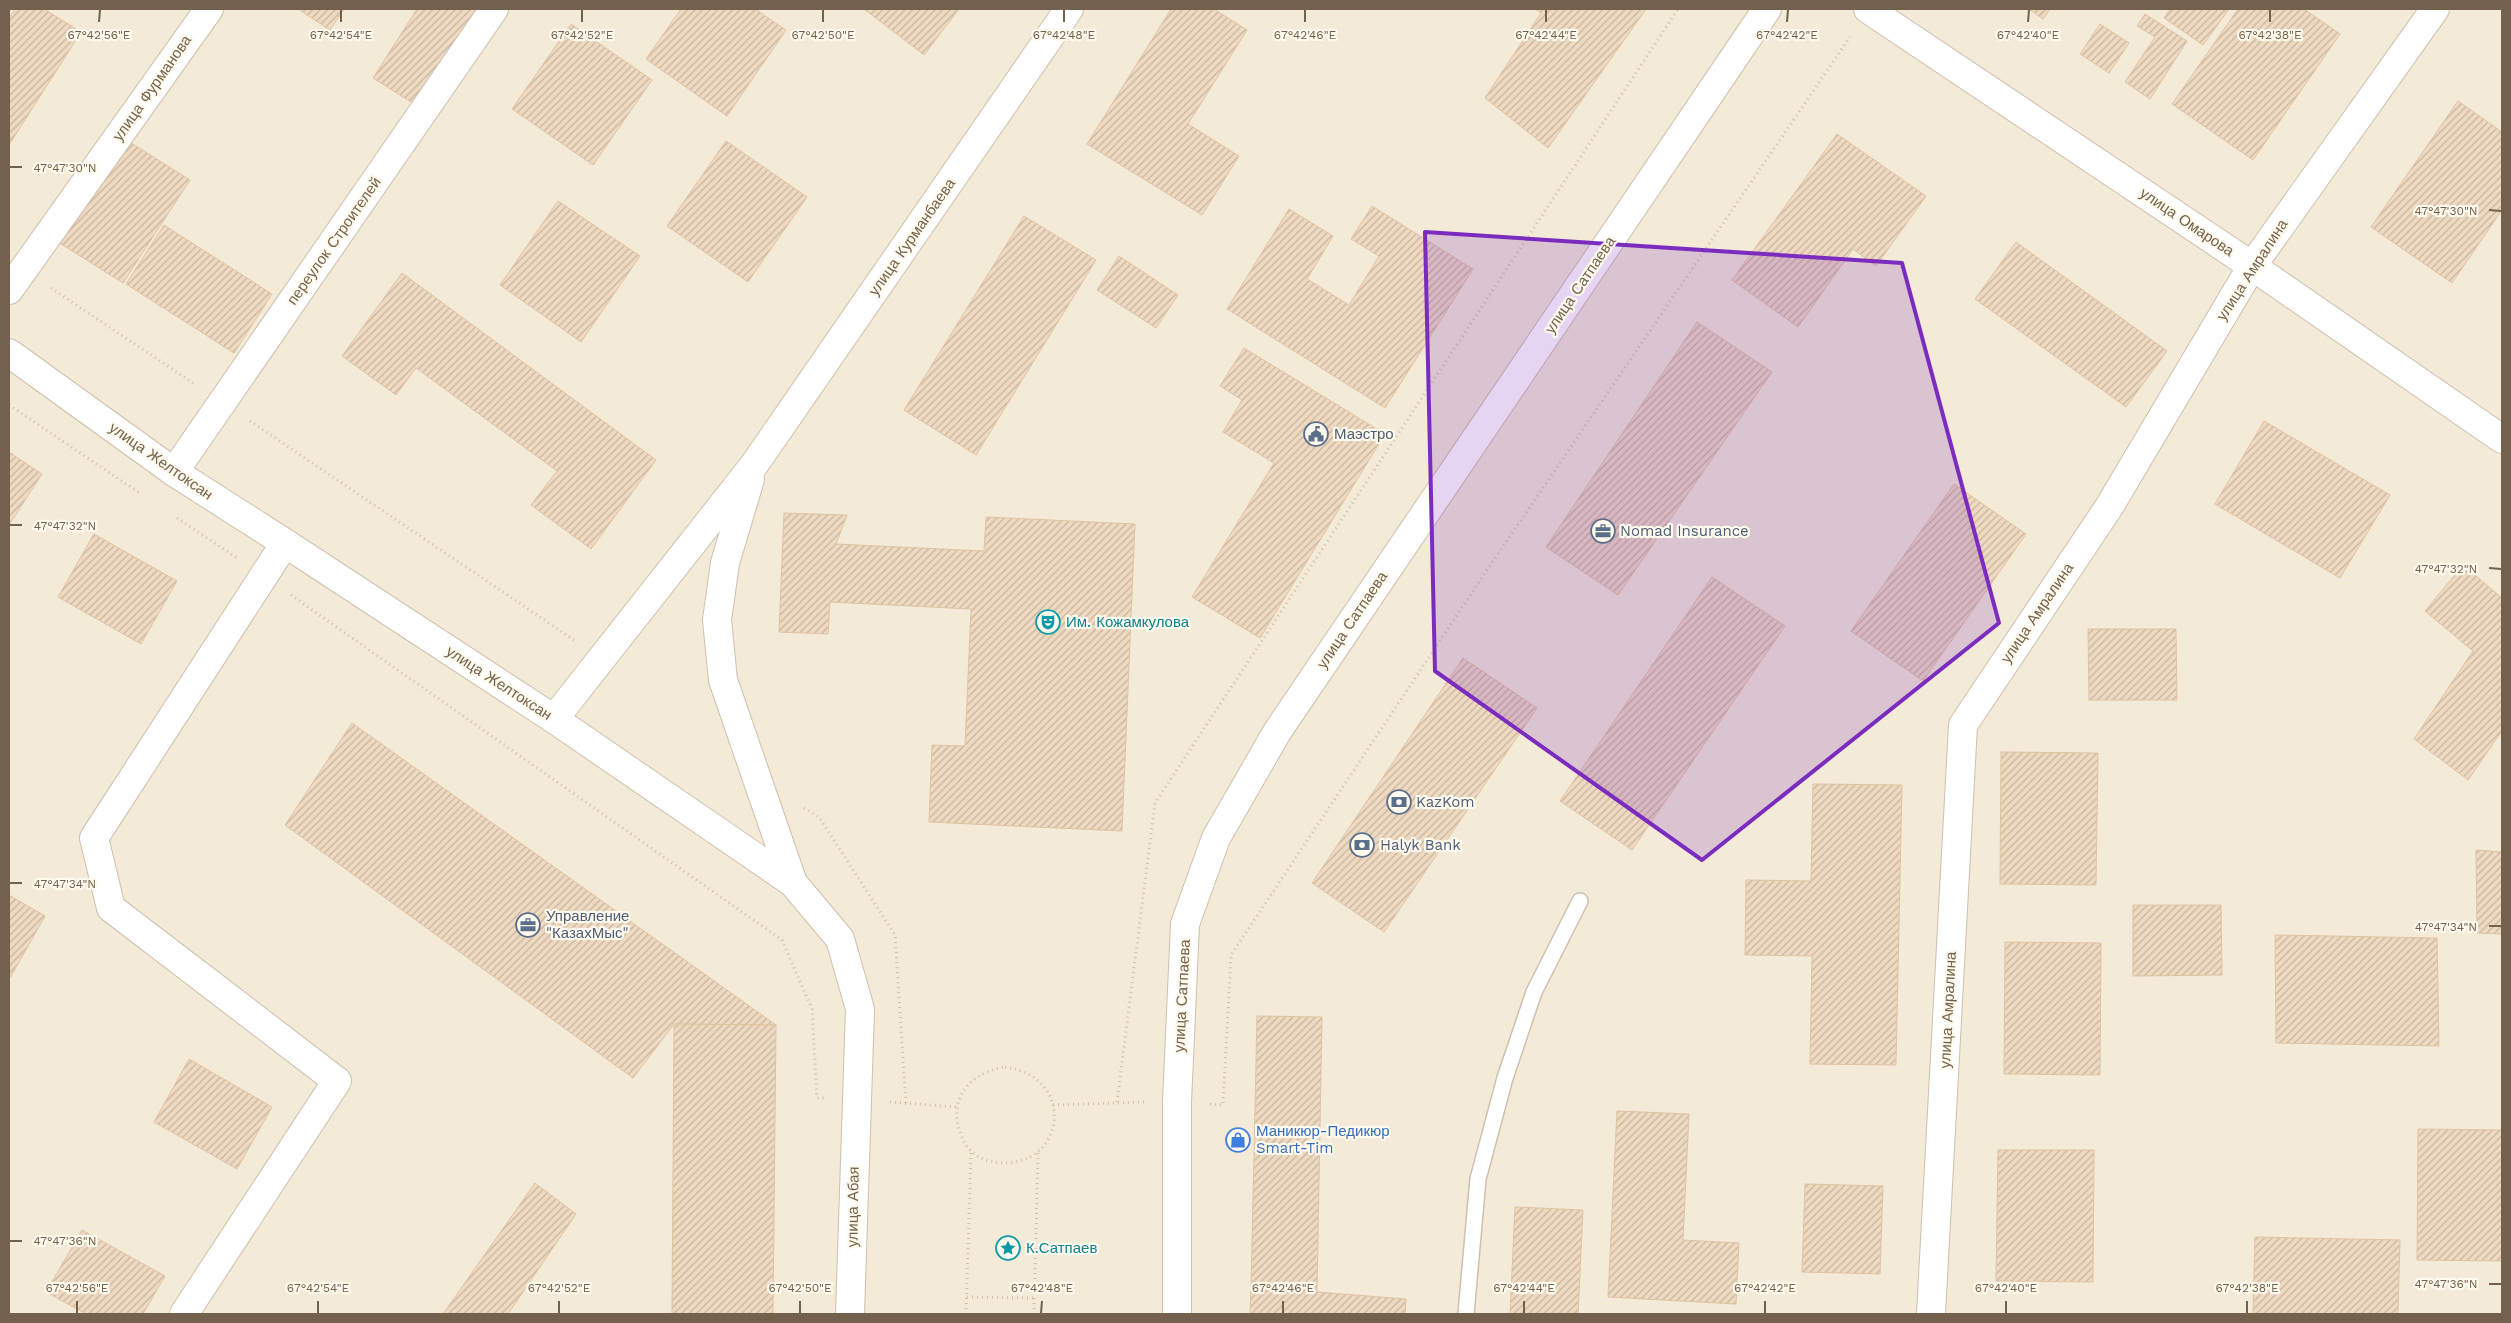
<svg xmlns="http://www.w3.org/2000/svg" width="2511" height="1323" viewBox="0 0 2511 1323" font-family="'Work Sans',sans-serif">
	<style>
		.residential { fill: #f3ead7 }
		.building { fill: url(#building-hatch); stroke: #e1c3a2 }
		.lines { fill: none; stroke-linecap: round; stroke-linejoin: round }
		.service-casing { stroke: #cdc0ae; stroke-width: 18 }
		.minor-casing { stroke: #cdc0ae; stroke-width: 30 }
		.tertiary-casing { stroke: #cdc0ae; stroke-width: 30 }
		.secondary-casing { stroke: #cfc1ac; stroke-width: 30 }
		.path { stroke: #d4bea4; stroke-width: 3; stroke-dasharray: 1 4; stroke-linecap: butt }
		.service { stroke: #fff; stroke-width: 15 }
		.minor { stroke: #fff; stroke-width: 28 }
		.tertiary { stroke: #fff; stroke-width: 28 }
		.secondary { stroke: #fff; stroke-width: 28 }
		.marked { fill: #7b2cbf; fill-opacity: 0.2; stroke: #7b2cbf; stroke-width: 4; stroke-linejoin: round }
		.ticks { fill: none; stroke: #74614d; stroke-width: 2 }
		.labels { text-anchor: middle; stroke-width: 4.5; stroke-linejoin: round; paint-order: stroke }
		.street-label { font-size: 15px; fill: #74614d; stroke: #fefaee }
		.service-label { font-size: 15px; fill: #4e5e75; stroke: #fefaee; text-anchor: start }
		.culture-label { font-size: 15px; fill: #0d838f; stroke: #fefaee; text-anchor: start }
		.shop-label { font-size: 15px; fill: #366cbe; stroke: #fefaee; text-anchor: start }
		.ticks-label { font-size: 12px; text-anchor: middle; fill: #74614d; stroke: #fefaee; stroke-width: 4.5; stroke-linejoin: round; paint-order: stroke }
	</style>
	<defs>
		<pattern id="building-hatch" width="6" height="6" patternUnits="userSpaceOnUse" patternTransform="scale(1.25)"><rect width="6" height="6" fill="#efdac1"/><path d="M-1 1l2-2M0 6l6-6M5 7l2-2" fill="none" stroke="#c6b49f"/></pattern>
	</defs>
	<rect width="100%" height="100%" fill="#fbf7e8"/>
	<!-- residential -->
	<rect class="residential" x="9" y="9" width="2493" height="1305"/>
	<!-- building -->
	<g class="building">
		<polygon points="15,9 44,9 81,32 9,145 9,18"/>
		<polygon points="298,9 344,9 330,30"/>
		<polygon points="417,9 482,9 419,107 373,78"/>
		<polygon points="681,9 755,9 786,30 727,116 646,59"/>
		<polygon points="864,9 959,9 924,55"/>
		<polygon points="1171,9 1214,9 1247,30 1188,124 1239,156 1202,215 1087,144"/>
		<polygon points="1535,9 1646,9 1548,148 1485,98 1541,13"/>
		<polygon points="2029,9 2050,9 2043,19"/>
		<polygon points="2170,9 2229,9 2203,45 2164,18"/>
		<polygon points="2238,9 2304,9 2340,34 2253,160 2172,104"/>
		<polygon points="2145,14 2187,41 2150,99 2125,82 2155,37 2137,26"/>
		<polygon points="571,24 652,80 593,165 512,109"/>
		<polygon points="2100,24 2129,43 2109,73 2080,54"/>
		<polygon points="2458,101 2502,132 2502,210 2452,283 2371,227"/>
		<polygon points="1837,134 1926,196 1876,266 1853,249 1798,327 1732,280"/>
		<polygon points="125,139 190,180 123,283 58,242"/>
		<polygon points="726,141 807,197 748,282 667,226"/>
		<polygon points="558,201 640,256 581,342 500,285"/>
		<polygon points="1372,206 1473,269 1385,408 1227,309 1289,209 1333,236 1307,279 1349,305 1379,256 1351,239"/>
		<polygon points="1024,216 1096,260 976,455 904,410"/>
		<polygon points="164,225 272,294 234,353 126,284"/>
		<polygon points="2016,242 2167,351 2126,407 1975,299"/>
		<polygon points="1119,256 1178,295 1156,328 1097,290"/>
		<polygon points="402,273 656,460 591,549 531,505 557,471 416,368 396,395 342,356"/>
		<polygon points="1697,322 1772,372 1618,595 1546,547"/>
		<polygon points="1244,348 1385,434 1260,638 1192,597 1274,463 1223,432 1242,400 1220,386"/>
		<polygon points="2264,421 2390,495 2340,578 2215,504"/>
		<polygon points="9,452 42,474 9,525"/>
		<polygon points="1954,484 2026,534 1923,681 1851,631"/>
		<polygon points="784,513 847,515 836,544 984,551 986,517 1135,524 1122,831 929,822 932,745 965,746 971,609 830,602 828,634 779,632"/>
		<polygon points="94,534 177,581 141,644 58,597"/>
		<polygon points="2463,565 2502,598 2502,731 2468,780 2414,739 2473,651 2425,611"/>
		<polygon points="1712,577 1785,626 1632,850 1560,801"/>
		<polygon points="2088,629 2176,629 2177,700 2089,700"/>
		<polygon points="1463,658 1537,708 1384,932 1312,883"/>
		<polygon points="352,723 776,1025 674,1024 633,1078 285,825"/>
		<polygon points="2001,752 2098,753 2096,885 2000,884"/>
		<polygon points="1813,784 1902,785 1896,1065 1810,1064 1812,956 1745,955 1746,880 1811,881"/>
		<polygon points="2476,850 2502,852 2502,934 2477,933"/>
		<polygon points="9,895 45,916 10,978 9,978"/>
		<polygon points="2133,905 2221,905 2222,975 2133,976"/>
		<polygon points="2275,935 2437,938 2439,1046 2276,1043"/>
		<polygon points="2005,942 2101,943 2100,1075 2004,1074"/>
		<polygon points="1257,1016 1322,1017 1317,1292 1251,1290"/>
		<polygon points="674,1024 776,1025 773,1314 672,1314"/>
		<polygon points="189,1059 272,1107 237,1169 154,1122"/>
		<polygon points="1617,1111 1689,1114 1683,1240 1739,1243 1736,1304 1608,1297"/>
		<polygon points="2418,1129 2502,1130 2502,1261 2417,1260"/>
		<polygon points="1998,1150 2094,1150 2093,1282 1996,1281"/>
		<polygon points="535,1183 576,1214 508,1314 443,1314"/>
		<polygon points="1805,1184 1883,1186 1880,1274 1802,1272"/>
		<polygon points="1515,1207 1583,1210 1578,1314 1510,1314"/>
		<polygon points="82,1230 165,1276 143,1314 86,1314 46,1292"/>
		<polygon points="2255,1237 2400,1240 2398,1314 2253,1314"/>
		<polygon points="1251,1290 1317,1292 1406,1299 1405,1314 1250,1314"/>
	</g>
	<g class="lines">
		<!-- service casing -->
		<g class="service-casing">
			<polyline id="service" points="1466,1314 1478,1179 1505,1078 1534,992 1580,901"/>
		</g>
		<!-- minor casing -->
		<g class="minor-casing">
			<g id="minor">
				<polyline points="9,290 209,9"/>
				<polyline points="174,472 494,9"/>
				<polyline points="184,1314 337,1081 111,908 94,838 285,543"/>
				<polyline points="1931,1314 1963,725 2109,507 2252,266 2435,9"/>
			</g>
		</g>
		<!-- tertiary casing -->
		<g class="tertiary-casing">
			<polyline id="tertiary" points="1868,9 2252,266 2502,439"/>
		</g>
		<!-- secondary casing -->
		<g class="secondary-casing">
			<g id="secondary">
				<polyline points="9,353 174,472 285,543 554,719 793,883 840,939 860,1009 850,1314"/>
				<polyline points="750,479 725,563 717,620 723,680 793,883"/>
				<polyline points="554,719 754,465 1069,9"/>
				<polyline points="1177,1314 1177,1102 1185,924 1216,838 1277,732 1767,9"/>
			</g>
		</g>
		<!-- path -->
		<g class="path">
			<polyline points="51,288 193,383"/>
			<polyline points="9,405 141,494"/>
			<polyline points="250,421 574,640"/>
			<polyline points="177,518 237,558"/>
			<polyline points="291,595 782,940 812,1009 817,1098 824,1098"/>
			<polyline points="804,808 819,817 895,935 906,1104"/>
			<path d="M1005 1067C1079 1077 1065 1172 995 1162 984 1161 972 1155 966 1145 944 1107 963 1074 1005 1067Z"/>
			<polyline points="890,1102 957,1107"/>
			<polyline points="1117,1102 1155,803 1678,9"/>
			<polyline points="1210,1104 1223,1105 1231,955 1483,576 1850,37"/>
			<polyline points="1053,1105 1144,1102"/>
			<polyline points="967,1297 1034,1298"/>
			<polyline points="966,1314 971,1152"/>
			<polyline points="1034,1314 1038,1152"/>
		</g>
		<!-- service -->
		<use href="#service" class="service"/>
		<!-- minor -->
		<use href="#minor" class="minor"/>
		<!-- tertiary -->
		<use href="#tertiary" class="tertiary"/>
		<!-- secondary -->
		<use href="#secondary" class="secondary"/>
	</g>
	<!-- marked area -->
	<path class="marked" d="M1425 232 1902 263 1999 623 1702 860 1435 671Z"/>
	<!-- ticks -->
	<path class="ticks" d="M99 22 100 10M341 22V10M582 22V10M823 22V10M1064 22V10M1305 22V10M1546 22V10M1787 22 1788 10M2028 22 2029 10M2270 22V10M10 167H22M2489 210 2501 211M10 525H22M2489 568 2501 569M10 883H22M2489 926H2501M10 1241H22M2489 1284H2501M77 1313V1301M318 1313V1301M559 1313V1301M800 1313V1301M1041 1313 1042 1301M1283 1313V1301M1524 1313V1301M1765 1313V1301M2006 1313V1301M2247 1313V1301"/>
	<!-- icons -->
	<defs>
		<g id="civic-ring" transform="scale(1.25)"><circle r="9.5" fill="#fefaee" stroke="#5c6f8a" stroke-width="1.5"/><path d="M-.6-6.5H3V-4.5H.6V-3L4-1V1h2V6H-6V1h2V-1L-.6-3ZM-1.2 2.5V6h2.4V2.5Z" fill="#5c6f8a"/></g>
		<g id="office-ring" transform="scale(1.25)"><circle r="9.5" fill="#fefaee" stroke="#5c6f8a" stroke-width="1.5"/><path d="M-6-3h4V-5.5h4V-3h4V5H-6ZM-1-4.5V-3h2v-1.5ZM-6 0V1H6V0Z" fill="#5c6f8a"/></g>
		<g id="theatre-ring" transform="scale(1.25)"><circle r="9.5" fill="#fefaee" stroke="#0f9aa8" stroke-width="1.5"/><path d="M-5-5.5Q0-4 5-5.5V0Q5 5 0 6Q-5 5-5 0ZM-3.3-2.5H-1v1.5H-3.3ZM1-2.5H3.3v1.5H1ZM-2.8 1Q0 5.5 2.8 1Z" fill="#0f9aa8"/></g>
		<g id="bank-ring" transform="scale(1.25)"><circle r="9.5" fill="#fefaee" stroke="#5c6f8a" stroke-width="1.5"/><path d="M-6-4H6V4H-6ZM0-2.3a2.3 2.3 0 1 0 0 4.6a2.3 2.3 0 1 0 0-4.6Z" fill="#5c6f8a"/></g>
		<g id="shop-ring" transform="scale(1.25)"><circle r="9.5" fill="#fefaee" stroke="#3f7fe0" stroke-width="1.5"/><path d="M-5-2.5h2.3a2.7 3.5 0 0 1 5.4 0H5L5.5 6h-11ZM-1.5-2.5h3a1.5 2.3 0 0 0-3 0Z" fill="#3f7fe0"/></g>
		<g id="sight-ring" transform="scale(1.25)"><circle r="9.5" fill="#fefaee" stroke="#0f9aa8" stroke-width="1.5"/><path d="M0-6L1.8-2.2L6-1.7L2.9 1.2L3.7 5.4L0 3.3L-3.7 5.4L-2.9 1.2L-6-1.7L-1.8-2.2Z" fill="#0f9aa8"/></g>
	</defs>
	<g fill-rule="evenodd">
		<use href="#civic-ring" x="1316" y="434"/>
		<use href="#office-ring" x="1603" y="531"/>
		<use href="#theatre-ring" x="1048" y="622"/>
		<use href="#bank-ring" x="1399" y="802"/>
		<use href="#bank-ring" x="1362" y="845"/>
		<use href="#office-ring" x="528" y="925"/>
		<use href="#shop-ring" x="1238" y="1140"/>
		<use href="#sight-ring" x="1008" y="1248"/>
	</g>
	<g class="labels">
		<!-- street labels -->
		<g class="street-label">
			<text transform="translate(152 88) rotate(-55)" y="5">улица Фурманова</text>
			<text transform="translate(2187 222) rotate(34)" y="5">улица Омарова</text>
			<text transform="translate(912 237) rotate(-55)" y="5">улица Курманбаева</text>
			<text transform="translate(334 241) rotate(-55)" y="5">переулок Строителей</text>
			<text transform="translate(2252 270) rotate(-57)" y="5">улица Амралина</text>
			<text transform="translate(1580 285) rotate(-56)" y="5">улица Сатпаева</text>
			<text transform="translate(161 461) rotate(35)" y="5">улица Желтоксан</text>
			<text transform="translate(2037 613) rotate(-56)" y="5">улица Амралина</text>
			<text transform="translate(1352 620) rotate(-56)" y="5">улица Сатпаева</text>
			<text transform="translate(499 683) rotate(33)" y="5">улица Желтоксан</text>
			<text transform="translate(1182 996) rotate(-87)" y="5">улица Сатпаева</text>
			<text transform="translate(1948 1010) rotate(-87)" y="5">улица Амралина</text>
			<text transform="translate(853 1207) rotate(-89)" y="5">улица Абая</text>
		</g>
		<!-- service labels -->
		<g class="service-label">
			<text x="1334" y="439">Маэстро</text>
			<text x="1620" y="536">Nomad Insurance</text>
			<text x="1416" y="807">KazKom</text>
			<text x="1380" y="850">Halyk Bank</text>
			<text x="546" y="921">Управление<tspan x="546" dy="17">"КазахМыс"</tspan></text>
		</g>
		<!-- culture labels -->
		<g class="culture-label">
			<text x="1066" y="627">Им. Кожамкулова</text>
			<text x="1026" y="1253">К.Сатпаев</text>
		</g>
		<!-- shop labels -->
		<g class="shop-label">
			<text x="1256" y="1136">Маникюр-Педикюр<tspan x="1256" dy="17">Smart-Tim</tspan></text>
		</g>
	</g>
	<g class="ticks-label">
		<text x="99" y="39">67°42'56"E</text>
		<text x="341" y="39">67°42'54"E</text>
		<text x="582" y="39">67°42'52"E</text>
		<text x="823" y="39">67°42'50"E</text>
		<text x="1064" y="39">67°42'48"E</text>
		<text x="1305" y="39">67°42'46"E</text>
		<text x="1546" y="39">67°42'44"E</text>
		<text x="1787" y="39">67°42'42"E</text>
		<text x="2028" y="39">67°42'40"E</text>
		<text x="2270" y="39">67°42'38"E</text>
		<text x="65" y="172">47°47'30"N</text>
		<text x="2446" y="215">47°47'30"N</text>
		<text x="65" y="530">47°47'32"N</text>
		<text x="2446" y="573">47°47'32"N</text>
		<text x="65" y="888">47°47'34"N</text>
		<text x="2446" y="931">47°47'34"N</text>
		<text x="65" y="1245">47°47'36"N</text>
		<text x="2446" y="1288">47°47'36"N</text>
		<text x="77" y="1292">67°42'56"E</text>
		<text x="318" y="1292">67°42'54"E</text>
		<text x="559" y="1292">67°42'52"E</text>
		<text x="800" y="1292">67°42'50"E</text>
		<text x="1042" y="1292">67°42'48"E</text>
		<text x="1283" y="1292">67°42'46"E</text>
		<text x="1524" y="1292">67°42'44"E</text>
		<text x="1765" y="1292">67°42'42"E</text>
		<text x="2006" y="1292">67°42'40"E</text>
		<text x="2247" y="1292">67°42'38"E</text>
	</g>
	<!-- border -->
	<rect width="2511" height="1323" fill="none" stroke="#74614d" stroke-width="20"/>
</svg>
